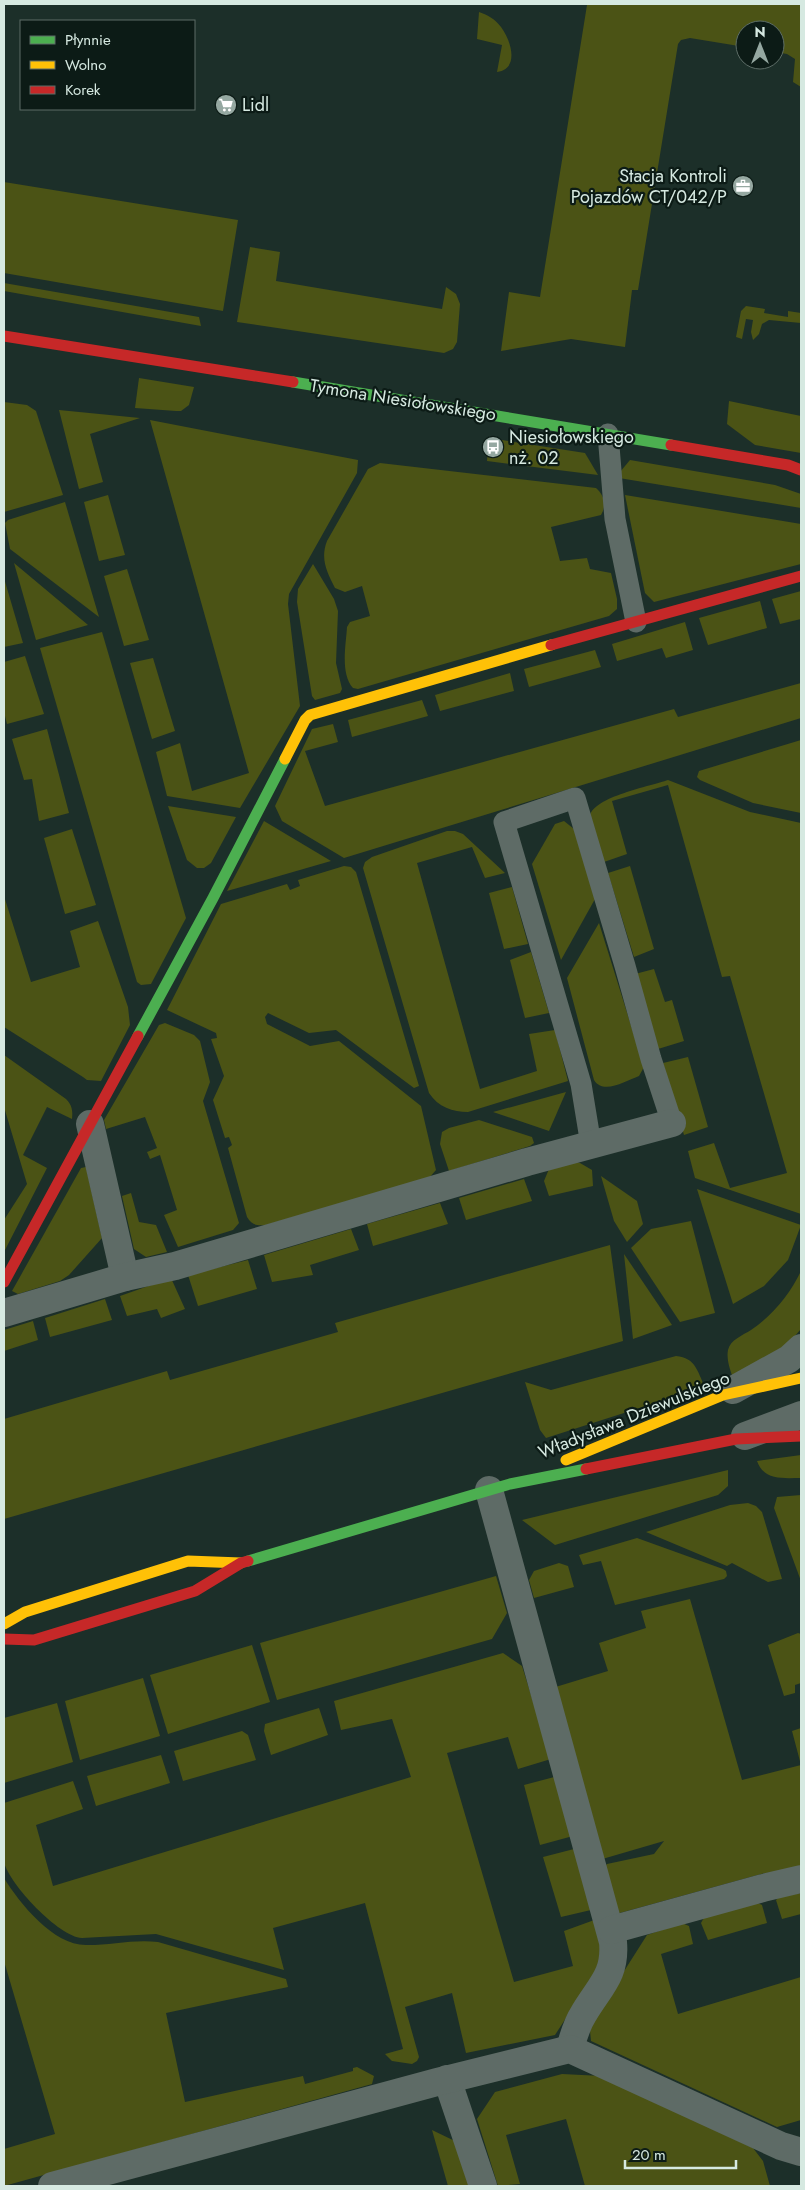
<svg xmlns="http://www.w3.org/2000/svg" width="805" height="2190" viewBox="0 0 805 2190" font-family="Jost,sans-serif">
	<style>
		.green { fill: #4b5315 }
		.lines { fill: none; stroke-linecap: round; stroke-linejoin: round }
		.lane { stroke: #5e6b66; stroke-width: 21 }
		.street { stroke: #5e6b66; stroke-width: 28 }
		.fast { stroke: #4caf50; stroke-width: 11 }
		.slow { stroke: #ffc107; stroke-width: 11 }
		.jam { stroke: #c62828; stroke-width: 11 }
		.labels { text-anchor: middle; stroke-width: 4.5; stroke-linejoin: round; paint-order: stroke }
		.poi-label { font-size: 18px; fill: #d6e9e1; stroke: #0c1b16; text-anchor: start }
		.street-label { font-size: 18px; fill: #d6e9e1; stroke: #0c1b16 }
	</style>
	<rect width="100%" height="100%" fill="#1c2f29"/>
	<!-- green -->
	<g class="green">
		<polygon points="582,4 801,4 801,87 793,82 795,59 787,54 775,52 775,30 745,30 745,47 690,38 681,40 678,44 638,290 632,290 625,347 571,339 501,351 509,292 540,297 587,5"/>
		<path d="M479 12C488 15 495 19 501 27 511 40 520 69 497 72L502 45 477 39Z"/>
		<polygon points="4,182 238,220 223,311 4,273"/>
		<polygon points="250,247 280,252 276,281 442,309 446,287 456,294 460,304 457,342 453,349 444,353 237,322"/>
		<polygon points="4,283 199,317 201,326 4,291"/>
		<polygon points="746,306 765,309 764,313 788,317 788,311 801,313 801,323 769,320 762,324 759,334 753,340 751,332 753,320 746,319 742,339 736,337 741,311"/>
		<polygon points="139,378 194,387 189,405 181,411 176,411 135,408"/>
		<polygon points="729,401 801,416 801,453 755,445 727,424"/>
		<polygon points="4,402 27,405 36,411 63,495 4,512"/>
		<polygon points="59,410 140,418 90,434 103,482 79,489"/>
		<polygon points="150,420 358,460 357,473 289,594 288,604 300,706 240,808 167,796 156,752 180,743 192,791 249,773"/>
		<polygon points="489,438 585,453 598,475 487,461"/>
		<polygon points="630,460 775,485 801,494 801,508 619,478 620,472"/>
		<path d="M380 463 596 488C604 495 607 505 601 515L551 527 560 561 587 558 590 569 611 573 617 599V609L609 616 358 689 353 688C340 673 346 645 347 627L350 622 370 616 362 586 345 592 335 588C327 572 320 559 327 541L368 469Z"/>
		<polygon points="108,495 125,555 99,561 84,502"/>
		<polygon points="625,495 801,524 801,564 654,602 645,593"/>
		<polygon points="65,502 99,617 10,549 5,523 8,520"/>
		<polygon points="14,563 88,625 36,640"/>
		<polygon points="313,564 334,599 338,611 336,663 342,689 340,693 315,700 312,696 297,602 298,589"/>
		<polygon points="127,569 149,640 124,646 104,576"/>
		<polygon points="4,578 23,643 4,647"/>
		<polygon points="801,591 801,619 780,624 772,599"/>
		<polygon points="760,601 767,628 708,645 699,618"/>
		<polygon points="685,622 693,650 666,658 662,648 617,661 612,644"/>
		<polygon points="102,632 186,918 151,984 141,985 137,982 40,648"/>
		<polygon points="595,650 601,667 529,687 524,669"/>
		<polygon points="25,656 44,714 7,724 4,712 4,662"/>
		<polygon points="153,658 175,731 152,739 130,663"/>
		<polygon points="510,673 514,691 440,711 435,695"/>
		<polygon points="801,683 801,718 344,858 282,821 275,806 312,729 333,724 338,742 305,751 325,806 674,709 678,717"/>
		<polygon points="422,700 428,716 352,737 348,720"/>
		<polygon points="47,729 69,813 39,821 32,779 24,780 12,739"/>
		<polygon points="801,740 801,813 753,803 700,780 697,777 699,771"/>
		<path d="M668 780 750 812 801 823V1214L695 1178 688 1151 714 1143 730 1188 787 1173 730 976 722 977 668 785 612 801 627 854 604 862 590 816C593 797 651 786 668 780Z"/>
		<polygon points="168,806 236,817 211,863 204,868 197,868 187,860"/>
		<polygon points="264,821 331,861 227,891"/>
		<polygon points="564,821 574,829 595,899 561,960 532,864 555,824"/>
		<polygon points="72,829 96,905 65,914 44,838"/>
		<path d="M447 831H455L463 834 505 873 485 878 472 847 417 863 480 1089 537 1071 529 1034 555 1030 568 1081 468 1112C453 1112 438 1107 429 1093L363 868 365 862 372 857Z"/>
		<path d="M344 866 351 867 356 872 419 1086 414 1088 336 1030 309 1033 268 1013 265 1017 267 1024 310 1046 339 1041 421 1106 436 1170 429 1178 266 1225C257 1226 252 1225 247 1217L228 1148 232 1145 229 1137 225 1138 213 1100 224 1076 211 1039 217 1038 216 1033 167 1010 221 904 287 884 290 890 300 886 298 880Z"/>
		<polygon points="630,866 654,949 634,957 608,873"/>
		<polygon points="512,887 528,944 504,949 489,893"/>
		<polygon points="4,896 31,982 80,967 70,931 98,921 128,1007 130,1025 101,1081 87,1080 83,1077 4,1027"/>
		<path d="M599 923 644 1067 639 1076C626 1081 603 1095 594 1080L567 978Z"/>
		<polygon points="531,952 549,1013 525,1018 510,960"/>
		<polygon points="654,969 665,1002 672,1000 684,1041 658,1049 635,974"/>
		<polygon points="165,1023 194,1035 200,1041 210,1082 203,1101 239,1223 233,1230 178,1247 164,1215 177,1210 160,1155 150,1159 147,1152 157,1148 145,1117 106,1129 104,1120 159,1025"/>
		<path d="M4 1055 66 1099C72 1105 73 1111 72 1119L47 1107 23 1155 47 1168 4 1252V1220L27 1184 4 1107Z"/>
		<polygon points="688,1057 708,1127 684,1135 663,1063"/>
		<polygon points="566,1092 549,1131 493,1112"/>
		<polygon points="479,1120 532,1137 534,1143 530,1146 449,1171 440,1144 442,1132 449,1128"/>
		<polygon points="568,1160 580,1163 592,1170 593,1186 549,1196 544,1181 549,1169"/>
		<polygon points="86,1167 102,1238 69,1275 60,1281 18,1294 12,1291 81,1168"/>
		<polygon points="601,1176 637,1201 643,1224 627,1242 614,1221"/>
		<polygon points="524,1179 532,1201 466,1220 459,1198"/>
		<polygon points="697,1189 801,1225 788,1260 764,1286 733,1304"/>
		<polygon points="131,1193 139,1222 156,1225 167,1252 146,1257 134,1249 122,1196"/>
		<polygon points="440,1203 448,1224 373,1246 367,1224"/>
		<polygon points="691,1221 715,1313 680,1322 631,1248 651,1229"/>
		<polygon points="351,1229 359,1250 310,1265 313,1275 272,1282 264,1255"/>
		<polygon points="610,1245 623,1341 4,1519 4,1419 167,1371 170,1380 338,1332 335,1323"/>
		<polygon points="624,1254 672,1325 633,1339"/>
		<polygon points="248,1260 257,1289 198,1306 188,1275"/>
		<path d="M801 1271V1329L787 1345 734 1381C731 1372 726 1360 728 1350 730 1340 743 1335 751 1330 773 1315 790 1294 801 1271Z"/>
		<polygon points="171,1278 185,1309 161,1318 157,1309 127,1316 120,1296"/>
		<polygon points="105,1299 112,1320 50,1337 45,1318"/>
		<polygon points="33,1321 38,1340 4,1351 4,1330"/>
		<path d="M676 1356C696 1358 697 1371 705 1387L546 1438 540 1430 525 1382 551 1390Z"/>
		<path d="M801 1455V1478C784 1478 764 1481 757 1461Z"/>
		<polygon points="728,1470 728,1486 718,1495 555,1545 522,1520"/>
		<polygon points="801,1495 801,1581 774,1508 777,1497"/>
		<polygon points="748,1503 756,1506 762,1512 782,1579 768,1582 732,1563 727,1566 646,1532 730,1505"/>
		<polygon points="637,1538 723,1569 726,1571 727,1576 724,1579 615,1605 601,1561 583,1565 579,1555"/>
		<polygon points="559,1563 568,1566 574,1587 534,1598 529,1580 534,1571"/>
		<polygon points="496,1576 507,1613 492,1639 277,1700 260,1643"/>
		<polygon points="690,1599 742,1780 801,1765 792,1731 801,1728 801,1871 765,1873 616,1914 600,1872 607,1864 654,1854 664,1841 599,1860 549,1689 608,1671 599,1643 646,1628 641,1611"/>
		<polygon points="798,1633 801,1634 801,1683 795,1685 795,1693 784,1696 768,1645"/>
		<polygon points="252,1645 270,1702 168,1734 150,1675"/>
		<path d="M503 1653 522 1666 551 1759 518 1769 508 1737 447 1753 514 1982 573 1966 564 1931 597 1919 604 1959 555 2035 466 2053 452 1993 405 2007 419 2057 417 2061 412 2064 392 2061 385 2054 403 2049 365 1903 273 1928 284 1970 156 1934 82 1938C59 1937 9 1884 4 1862 1 1847 4 1819 4 1803L73 1781 83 1809 36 1825 53 1886 411 1777 392 1719 341 1730 334 1701Z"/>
		<polygon points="143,1678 160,1736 80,1760 65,1701"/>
		<polygon points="57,1703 73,1762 4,1783 4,1718"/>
		<polygon points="319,1708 328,1735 271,1755 264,1731 265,1724"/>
		<polygon points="242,1731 248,1735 256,1760 183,1781 174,1751"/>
		<polygon points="161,1755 170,1783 96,1806 87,1776"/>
		<polygon points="558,1776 573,1836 540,1845 524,1785"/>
		<polygon points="574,1849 591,1910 561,1917 543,1857"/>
		<path d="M4 1878C20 1904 55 1947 88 1945 111 1945 135 1939 158 1942L286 1979 288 1987 166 2013 185 2102 303 2076 305 2084 353 2071V2068L357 2067 374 2076 372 2084 4 2186V2149L55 2134 4 1961Z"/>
		<polygon points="801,1893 801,1914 782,1919 776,1900 779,1897"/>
		<polygon points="758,1903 762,1905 767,1923 708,1940 701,1923 705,1916"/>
		<polygon points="682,1923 689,1926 693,1944 661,1954 678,2014 801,1977 801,2120 777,2127 591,2041 590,2031 593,2020 647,1935"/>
		<polygon points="562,2074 602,2076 753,2148 763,2161 770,2186 585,2186 566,2119 506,2135 520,2184 498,2186 477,2119 495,2092"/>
		<polygon points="432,2130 461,2144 472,2186 448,2186"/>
	</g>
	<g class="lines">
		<!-- lane -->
		<g class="lane">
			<polyline points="608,434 615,519 636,622"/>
			<polyline points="591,1145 581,1084 504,822 575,798 625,966 651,1059 672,1123"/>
		</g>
		<!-- street -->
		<g class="street">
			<polyline points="90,1124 125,1277"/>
			<polyline points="4,1313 125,1277 175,1266 527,1162 672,1123"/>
			<polyline points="733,1390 789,1359 801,1348"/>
			<polyline points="745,1436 801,1415"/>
			<path d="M489 1490 613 1942C616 1975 600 1986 584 2013 577 2024 573 2037 570 2049"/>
			<polyline points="611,1930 763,1888 801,1879"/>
			<polyline points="447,2079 483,2186"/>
			<polyline points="52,2186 437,2082 570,2049 781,2146 801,2152"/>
		</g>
		<!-- fast -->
		<g class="fast">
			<polyline points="293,382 671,445"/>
			<polyline points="138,1036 213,898 285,759"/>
			<polyline points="248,1561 510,1484 586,1469"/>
		</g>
		<!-- slow -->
		<g class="slow">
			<polyline points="285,759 305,720 310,715 551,645"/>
			<polyline points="566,1460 723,1395 801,1378"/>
			<polyline points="4,1624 25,1612 188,1561 241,1563"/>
		</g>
		<!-- jam -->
		<g class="jam">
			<polyline points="4,336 293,382"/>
			<polyline points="671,445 788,465 801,470"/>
			<polyline points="551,645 801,576"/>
			<polyline points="4,1282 138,1036"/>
			<polyline points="586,1469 736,1439 801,1436"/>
			<polyline points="4,1639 34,1640 195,1591 241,1563 248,1561"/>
		</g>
	</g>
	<!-- icons -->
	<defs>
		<g id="supermarket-disc" transform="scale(1.125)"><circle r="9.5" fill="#95a8a1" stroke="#0c1b16"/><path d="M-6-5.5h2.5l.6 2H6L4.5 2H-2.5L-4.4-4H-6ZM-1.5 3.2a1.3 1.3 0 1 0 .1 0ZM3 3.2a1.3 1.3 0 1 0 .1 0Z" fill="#fff"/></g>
		<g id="office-disc" transform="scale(1.125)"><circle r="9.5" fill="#95a8a1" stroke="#0c1b16"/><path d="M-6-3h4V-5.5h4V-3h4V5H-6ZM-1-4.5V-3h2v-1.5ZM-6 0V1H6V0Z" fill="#fff"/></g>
		<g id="bus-disc" transform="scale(1.125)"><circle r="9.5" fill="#95a8a1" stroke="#0c1b16"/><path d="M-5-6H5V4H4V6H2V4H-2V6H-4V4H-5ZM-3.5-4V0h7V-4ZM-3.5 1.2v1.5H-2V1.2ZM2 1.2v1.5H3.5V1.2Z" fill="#fff"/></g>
	</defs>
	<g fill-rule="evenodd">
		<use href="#supermarket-disc" x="226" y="105"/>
		<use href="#office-disc" x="743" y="186"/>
		<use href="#bus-disc" x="493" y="447"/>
	</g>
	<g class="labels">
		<!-- poi labels -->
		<g class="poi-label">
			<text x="242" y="111">Lidl</text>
			<text x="727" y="182" text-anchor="end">Stacja Kontroli<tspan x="727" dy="21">Pojazdów CT/042/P</tspan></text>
			<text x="509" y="443">Niesiołowskiego<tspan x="509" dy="21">nż. 02</tspan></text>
		</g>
		<!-- street labels -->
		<g class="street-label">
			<text transform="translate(403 400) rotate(9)" y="6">Tymona Niesiołowskiego</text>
			<text transform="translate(634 1415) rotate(-22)" y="6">Władysława Dziewulskiego</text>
		</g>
	</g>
	<!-- border -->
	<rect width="805" height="2190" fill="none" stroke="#d6e9e1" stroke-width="10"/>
	<!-- legend -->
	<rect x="20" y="20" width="175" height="90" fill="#0c1b16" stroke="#5d6d67"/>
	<rect x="30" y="36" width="25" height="8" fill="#4caf50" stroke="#5d6d67"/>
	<text x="65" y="45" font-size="15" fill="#d6e9e1">Płynnie</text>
	<rect x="30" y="61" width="25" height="8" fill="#ffc107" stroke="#5d6d67"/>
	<text x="65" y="70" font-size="15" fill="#d6e9e1">Wolno</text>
	<rect x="30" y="86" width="25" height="8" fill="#c62828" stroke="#5d6d67"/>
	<text x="65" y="95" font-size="15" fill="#d6e9e1">Korek</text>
	<!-- north arrow -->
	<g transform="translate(760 45)"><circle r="24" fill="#0c1b16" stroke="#5d6d67"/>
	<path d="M0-4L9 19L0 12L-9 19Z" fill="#95a8a1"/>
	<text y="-8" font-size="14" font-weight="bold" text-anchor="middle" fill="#d6e9e1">N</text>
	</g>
	<!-- scale -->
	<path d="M625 2160v8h111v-8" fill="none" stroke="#d6e9e1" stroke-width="2.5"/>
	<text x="632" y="2160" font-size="15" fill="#d6e9e1" stroke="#0c1b16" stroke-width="4" paint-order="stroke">20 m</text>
</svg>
